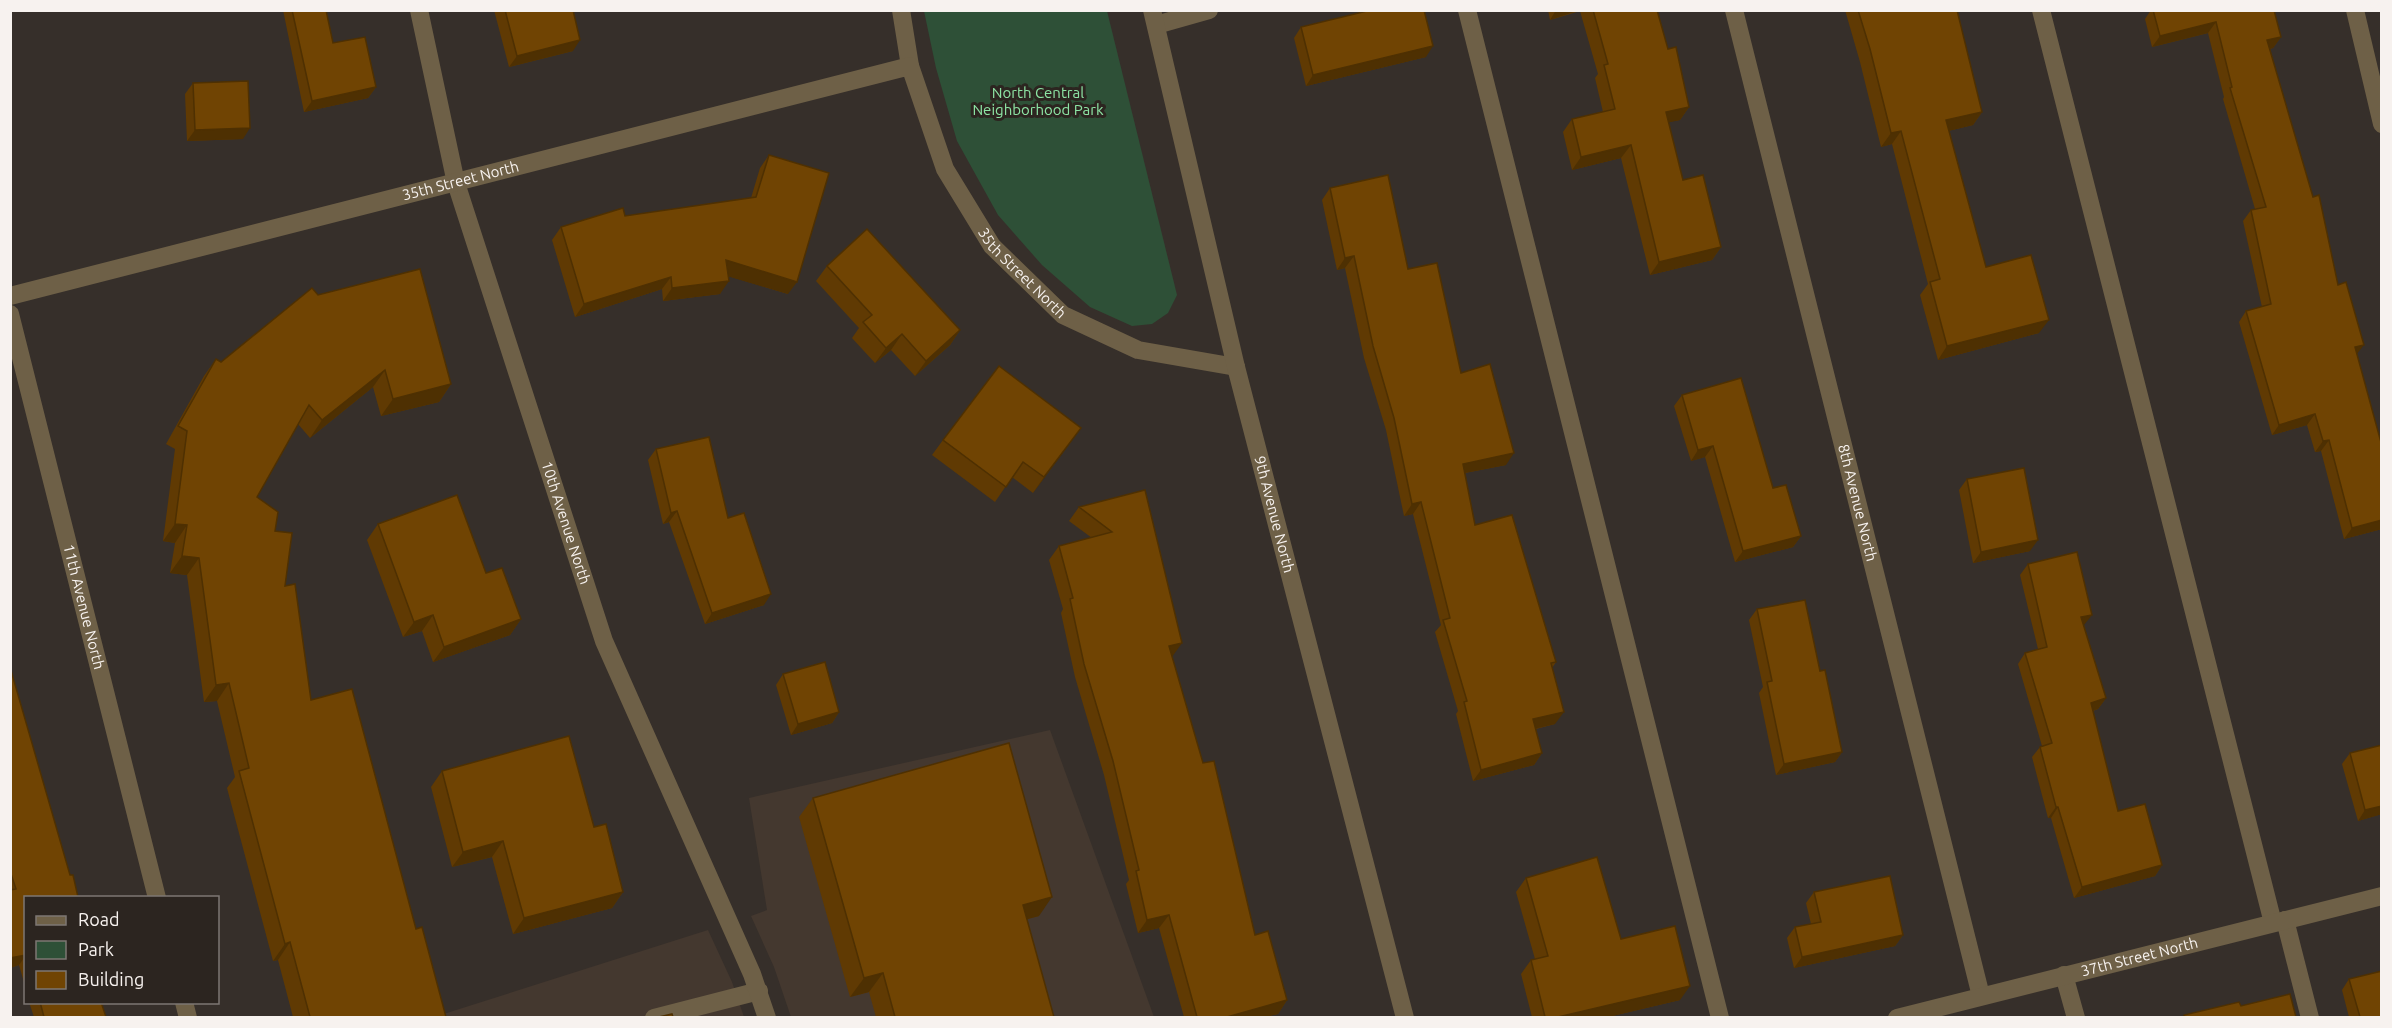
<svg xmlns="http://www.w3.org/2000/svg" width="2392" height="1028" viewBox="0 0 2392 1028" font-family="Ubuntu,sans-serif">
	<style>
		.built { fill: #44382f }
		.green { fill: #2e5037 }
		.lines { fill: none; stroke-linecap: round; stroke-linejoin: round }
		.service { stroke: #6e6047; stroke-width: 18 }
		.minor { stroke: #6e6047; stroke-width: 18 }
		.tertiary { stroke: #6e6047; stroke-width: 18 }
		.wall { fill: #603a03 }
		.shaded-wall { fill: #4e3002 }
		.building { fill: #704403; stroke: #4e3002; stroke-width: 1.5 }
		.labels { text-anchor: middle; stroke-width: 6; stroke-linejoin: round; paint-order: stroke }
		.park-label { font-size: 15px; fill: #8de4a4; stroke: #2c2520 }
		.street-label { font-size: 15px; fill: #f7f2ef; stroke: #2c2520 }
	</style>
	<rect width="100%" height="100%" fill="#362f2a"/>
	<!-- built -->
	<g class="built">
		<polygon points="1050,730 1154,1017 791,1017 774,967 751,916 767,910 749,798"/>
		<polygon points="708,930 732,982 744,1017 431,1018"/>
	</g>
	<!-- green -->
	<polygon class="green" points="924,11 1107,11 1177,295 1168,313 1152,324 1132,326 1090,307 1042,265 998,215 957,141 936,68"/>
	<g class="lines">
		<!-- service -->
		<g class="service">
			<polyline points="1467,10 1720,1018"/>
			<polyline points="2041,10 2273,923"/>
			<polyline points="2285,920 2310,1018"/>
			<polyline points="2064,975 2076,1018"/>
			<polyline points="654,1018 759,991"/>
		</g>
		<!-- minor -->
		<g class="minor">
			<path id="s1" d="M419 10 456 183 604 641 752 974 767 1018"/>
			<polyline points="901,10 910,66"/>
			<path id="s2" d="M1734 10 1981 996"/>
			<polyline points="2355,10 2382,124"/>
			<polyline points="1156,25 1209,10"/>
			<path id="s3" d="M10 296 910 66 945 169 992 246 1063 315 1138 350 1236 367"/>
			<path id="s4" d="M10 314 157 898"/>
			<polyline points="184,1002 188,1018"/>
		</g>
		<!-- tertiary -->
		<g class="tertiary">
			<path id="s5" d="M1152 10 1236 367 1405 1018"/>
			<path id="s6" d="M1897 1018 2382 896"/>
		</g>
	</g>
	<!-- wall -->
	<g class="wall">
		<polygon points="283,10 326,10 333,43 376,87 368,98 304,112"/>
		<polygon points="494,10 573,10 573,51 509,67"/>
		<polygon points="1548,10 1657,10 1668,49 1689,107 1680,120 1668,122 1683,180 1721,247 1712,260 1650,275 1621,158 1572,170 1563,132 1572,119 1603,112 1595,78 1598,74 1580,11 1550,20"/>
		<polygon points="1845,10 1957,10 1982,112 1973,125 1948,131 1986,267 2039,333 1938,360 1920,295 1928,284 1892,144 1881,147 1860,62"/>
		<polygon points="2151,10 2274,10 2281,37 2273,48 2270,49 2357,354 2382,529 2344,539 2321,451 2315,452 2307,425 2272,435 2239,322 2246,311 2262,307 2243,221 2251,210 2255,209 2223,99 2224,97 2208,33 2152,47 2145,19"/>
		<polygon points="1301,27 1426,57 1306,86 1294,38"/>
		<polygon points="193,83 243,139 187,141 185,94"/>
		<polygon points="769,155 788,294 728,276 720,294 663,301 662,289 575,317 552,240 561,227 625,216 751,198 760,168"/>
		<polygon points="1330,188 1408,269 1461,373 1506,465 1465,473 1475,525 1556,662 1552,668 1555,724 1536,729 1542,753 1534,765 1473,781 1456,714 1458,711 1435,632 1441,625 1413,514 1404,516 1386,430 1364,358 1345,268 1337,270 1322,200"/>
		<polygon points="827,266 960,330 950,345 915,376 891,350 875,363 852,338 859,328 816,281"/>
		<polygon points="318,295 451,384 439,402 381,416 373,387 310,438 298,424 257,497 275,531 285,586 311,700 416,929 446,1017 293,1017 278,960 273,961 227,788 235,777 217,701 204,702 187,575 170,573 175,543 163,541 175,449 166,444 204,376 216,359 221,362"/>
		<polygon points="1682,395 1773,488 1801,536 1793,547 1735,562 1705,457 1691,461 1674,406"/>
		<polygon points="943,440 1070,443 1033,493 1012,477 995,502 932,455"/>
		<polygon points="656,449 728,518 764,605 705,624 669,522 663,524 648,460"/>
		<polygon points="1967,479 2030,551 1973,563 1959,490"/>
		<polygon points="1145,490 1172,657 1203,763 1255,935 1287,1000 1278,1014 1265,1017 1184,1017 1159,928 1138,933 1126,884 1129,880 1104,775 1075,677 1061,613 1063,609 1049,560 1059,546 1092,538 1069,521 1079,507"/>
		<polygon points="378,524 486,573 521,619 510,635 433,662 422,631 403,637 367,540"/>
		<polygon points="2028,564 2084,625 2106,698 2098,709 2093,711 2118,811 2162,865 2155,876 2074,898 2051,818 2048,818 2032,757 2040,747 2042,746 2018,664 2025,653 2038,649 2020,575"/>
		<polygon points="1757,609 1842,752 1835,762 1776,775 1759,693 1763,687 1749,620"/>
		<polygon points="10,667 26,897 26,989 19,965 10,968"/>
		<polygon points="783,674 839,712 832,723 791,735 776,685"/>
		<polygon points="2350,753 2382,814 2358,821 2342,764"/>
		<polygon points="442,771 594,827 623,892 612,908 513,934 492,857 452,867 431,787"/>
		<polygon points="813,798 1039,916 1027,919 1054,1017 876,1017 869,992 850,997 799,817"/>
		<polygon points="1526,878 1621,939 1680,1000 1608,1017 1532,1017 1521,974 1531,960 1535,959 1516,892"/>
		<polygon points="1814,892 1903,935 1895,946 1794,968 1787,938 1795,927 1811,924 1806,903"/>
		<polygon points="2349,979 2382,1017 2349,1017 2342,990"/>
		<polygon points="29,1002 101,1002 106,1017 34,1017"/>
	</g>
	<!-- shaded-wall -->
	<g class="shaded-wall">
		<polygon points="1556,10 1580,10 1550,20"/>
		<polygon points="2216,22 2208,33 2152,47 2160,36"/>
		<polygon points="2281,37 2273,48 2260,51 2267,40"/>
		<polygon points="580,40 573,51 509,67 517,56"/>
		<polygon points="1433,46 1426,57 1306,86 1313,75"/>
		<polygon points="376,87 368,98 304,112 312,101"/>
		<polygon points="1689,107 1680,120 1657,125 1666,112"/>
		<polygon points="1982,112 1973,125 1936,134 1946,120"/>
		<polygon points="250,128 243,139 187,141 195,130"/>
		<polygon points="1901,131 1892,144 1881,147 1891,133"/>
		<polygon points="1631,145 1621,158 1572,170 1581,157"/>
		<polygon points="1721,247 1712,260 1650,275 1659,262"/>
		<polygon points="1354,256 1345,268 1337,270 1345,258"/>
		<polygon points="726,260 797,282 788,294 717,273"/>
		<polygon points="671,277 662,289 575,317 584,304"/>
		<polygon points="729,281 720,294 663,301 672,288"/>
		<polygon points="2049,320 2039,333 1938,360 1947,346"/>
		<polygon points="960,330 950,345 915,376 926,361"/>
		<polygon points="902,334 891,350 875,363 886,348"/>
		<polygon points="2364,345 2356,355 2355,347"/>
		<polygon points="385,370 373,387 310,438 322,420"/>
		<polygon points="451,384 439,402 381,416 393,399"/>
		<polygon points="2315,414 2307,425 2272,435 2279,425"/>
		<polygon points="1081,428 1070,443 1033,493 1044,477"/>
		<polygon points="2329,440 2321,451 2315,452 2323,441"/>
		<polygon points="1713,446 1705,457 1691,461 1698,450"/>
		<polygon points="1514,453 1506,465 1454,475 1463,464"/>
		<polygon points="1421,502 1413,514 1404,516 1412,504"/>
		<polygon points="677,511 669,522 663,524 671,513"/>
		<polygon points="2382,520 2382,529 2344,539 2352,528"/>
		<polygon points="175,524 187,525 175,543 163,541"/>
		<polygon points="1801,536 1793,547 1735,562 1743,551"/>
		<polygon points="2038,540 2030,551 1973,563 1981,552"/>
		<polygon points="182,556 199,558 187,575 170,573"/>
		<polygon points="771,594 764,605 705,624 712,613"/>
		<polygon points="433,615 422,631 403,637 414,622"/>
		<polygon points="2092,615 2084,625 2073,628 2081,617"/>
		<polygon points="521,619 510,635 433,662 444,647"/>
		<polygon points="1182,643 1172,657 1169,646"/>
		<polygon points="229,683 217,701 204,702 216,685"/>
		<polygon points="2106,698 2098,709 2083,714 2091,703"/>
		<polygon points="839,712 832,723 791,735 798,724"/>
		<polygon points="1564,712 1555,724 1525,731 1533,719"/>
		<polygon points="1842,752 1835,762 1776,775 1784,764"/>
		<polygon points="1542,753 1534,765 1473,781 1481,770"/>
		<polygon points="2382,806 2382,814 2358,821 2365,810"/>
		<polygon points="2056,807 2058,807 2051,818 2048,818"/>
		<polygon points="503,841 492,857 452,867 463,852"/>
		<polygon points="2162,865 2155,876 2074,898 2082,887"/>
		<polygon points="623,892 612,908 513,934 524,918"/>
		<polygon points="1052,897 1039,916 1010,924 1023,905"/>
		<polygon points="1169,915 1159,928 1138,933 1147,920"/>
		<polygon points="1903,935 1895,946 1794,968 1802,957"/>
		<polygon points="290,942 278,960 273,961 285,944"/>
		<polygon points="26,955 19,965 10,968 10,958"/>
		<polygon points="883,973 869,992 850,997 864,978"/>
		<polygon points="1690,986 1680,1000 1608,1017 1558,1017"/>
		<polygon points="1287,1000 1278,1014 1265,1017 1227,1017"/>
	</g>
	<!-- building -->
	<g class="building">
		<polygon points="292,10 326,10 333,43 365,37 376,87 312,101"/>
		<polygon points="505,10 573,10 580,40 517,56"/>
		<polygon points="1371,10 1424,10 1433,46 1313,75 1301,27"/>
		<polygon points="1593,10 1657,10 1668,49 1676,47 1689,107 1666,112 1683,180 1703,175 1721,247 1659,262 1631,145 1581,157 1572,119 1615,109 1604,65 1608,64"/>
		<polygon points="1858,10 1957,10 1982,112 1946,120 1986,267 2031,255 2049,320 1947,346 1930,282 1940,279 1901,131 1891,133 1870,49"/>
		<polygon points="2153,10 2274,10 2281,37 2267,40 2313,197 2319,195 2338,285 2346,282 2364,345 2355,347 2382,446 2382,520 2352,528 2329,440 2323,441 2315,414 2279,425 2246,311 2271,304 2251,210 2266,207 2230,88 2232,87 2216,22 2160,36"/>
		<polygon points="248,81 250,128 195,130 193,83"/>
		<polygon points="769,155 829,173 797,282 726,260 729,281 672,288 671,277 584,304 561,227 623,208 625,216 756,197"/>
		<polygon points="1388,175 1408,269 1437,263 1461,373 1490,364 1514,453 1463,464 1475,525 1512,515 1556,662 1551,663 1564,712 1533,719 1542,753 1481,770 1464,702 1467,701 1443,620 1450,618 1421,502 1412,504 1394,418 1373,346 1354,256 1345,258 1330,188"/>
		<polygon points="867,229 960,330 926,361 902,334 886,348 863,322 872,315 827,266"/>
		<polygon points="420,269 451,384 393,399 385,370 322,420 309,405 257,497 278,512 275,531 292,533 285,586 295,584 311,700 352,689 416,929 422,927 446,1017 310,1017 290,942 285,944 239,771 249,768 229,683 216,685 199,558 182,556 187,525 175,524 187,431 178,426 216,359 221,362 312,288 318,295"/>
		<polygon points="999,366 1081,428 1044,477 1023,462 1006,487 943,440"/>
		<polygon points="1741,378 1773,488 1786,485 1801,536 1743,551 1713,446 1698,450 1682,395"/>
		<polygon points="709,437 728,518 744,513 771,594 712,613 677,511 671,513 656,449"/>
		<polygon points="2024,468 2038,540 1981,552 1967,479"/>
		<polygon points="1145,490 1182,643 1169,646 1203,763 1214,761 1255,935 1268,931 1287,1000 1227,1017 1197,1017 1169,915 1147,920 1136,871 1139,870 1113,761 1084,664 1070,599 1073,598 1059,546 1112,532 1079,507"/>
		<polygon points="457,495 486,573 502,568 521,619 444,647 433,615 414,622 378,524"/>
		<polygon points="2077,552 2092,615 2081,617 2106,698 2091,703 2118,811 2145,804 2162,865 2082,887 2058,807 2056,807 2040,747 2052,743 2025,653 2047,647 2028,564"/>
		<polygon points="1805,600 1820,671 1825,670 1842,752 1784,764 1767,682 1772,681 1757,609"/>
		<polygon points="825,662 839,712 798,724 783,674"/>
		<polygon points="10,667 70,875 73,875 78,897 26,897 26,955 10,958 10,890 16,889 10,871"/>
		<polygon points="569,736 594,827 606,824 623,892 524,918 503,841 463,852 442,771"/>
		<polygon points="1009,743 1052,897 1023,905 1054,1017 895,1017 883,973 864,978 813,798"/>
		<polygon points="2382,745 2382,806 2365,810 2350,753"/>
		<polygon points="1597,857 1621,939 1675,926 1690,986 1558,1017 1545,1017 1531,960 1548,956 1526,878"/>
		<polygon points="1890,876 1903,935 1802,957 1795,927 1821,922 1814,892"/>
		<polygon points="2382,971 2382,1017 2360,1017 2349,979"/>
		<polygon points="2290,994 2296,1017 2184,1017 2184,1015 2239,1002 2241,1006"/>
		<polygon points="40,1002 101,1002 106,1017 44,1017"/>
		<polygon points="672,1014 673,1017 659,1017"/>
	</g>
	<g class="labels">
		<!-- park labels -->
		<g class="park-label">
			<text x="1038" y="98">North Central<tspan x="1038" dy="17">Neighborhood Park</tspan></text>
		</g>
		<!-- street labels -->
		<g class="street-label">
			<text dy="5" stroke="none"><textPath href="#s3" startOffset="465">35th Street North</textPath></text>
			<text dy="5" stroke="none"><textPath href="#s3" startOffset="1168">35th Street North</textPath></text>
			<text dy="5" stroke="none"><textPath href="#s2" startOffset="508">8th Avenue North</textPath></text>
			<text dy="5" stroke="none"><textPath href="#s5" startOffset="519">9th Avenue North</textPath></text>
			<text dy="5" stroke="none"><textPath href="#s1" startOffset="534">10th Avenue North</textPath></text>
			<text dy="5" stroke="none"><textPath href="#s4" startOffset="302">11th Avenue North</textPath></text>
			<text dy="5" stroke="none"><textPath href="#s6" startOffset="250">37th Street North</textPath></text>
		</g>
	</g>
	<!-- border -->
	<rect width="2392" height="1028" fill="none" stroke="#f7f2ef" stroke-width="24"/>
	<!-- legend -->
	<rect x="24" y="896" width="195" height="108" fill="#2c2520" stroke="#7d7773" stroke-width="1.5"/>
	<rect x="36" y="916" width="30" height="9" fill="#6e6047" stroke="#7d7773" stroke-width="1.5"/>
	<text x="78" y="926" font-size="18" fill="#f7f2ef">Road</text>
	<rect x="36" y="941" width="30" height="18" fill="#2e5037" stroke="#7d7773" stroke-width="1.5"/>
	<text x="78" y="956" font-size="18" fill="#f7f2ef">Park</text>
	<rect x="36" y="971" width="30" height="18" fill="#704403" stroke="#7d7773" stroke-width="1.5"/>
	<text x="78" y="986" font-size="18" fill="#f7f2ef">Building</text>
</svg>
